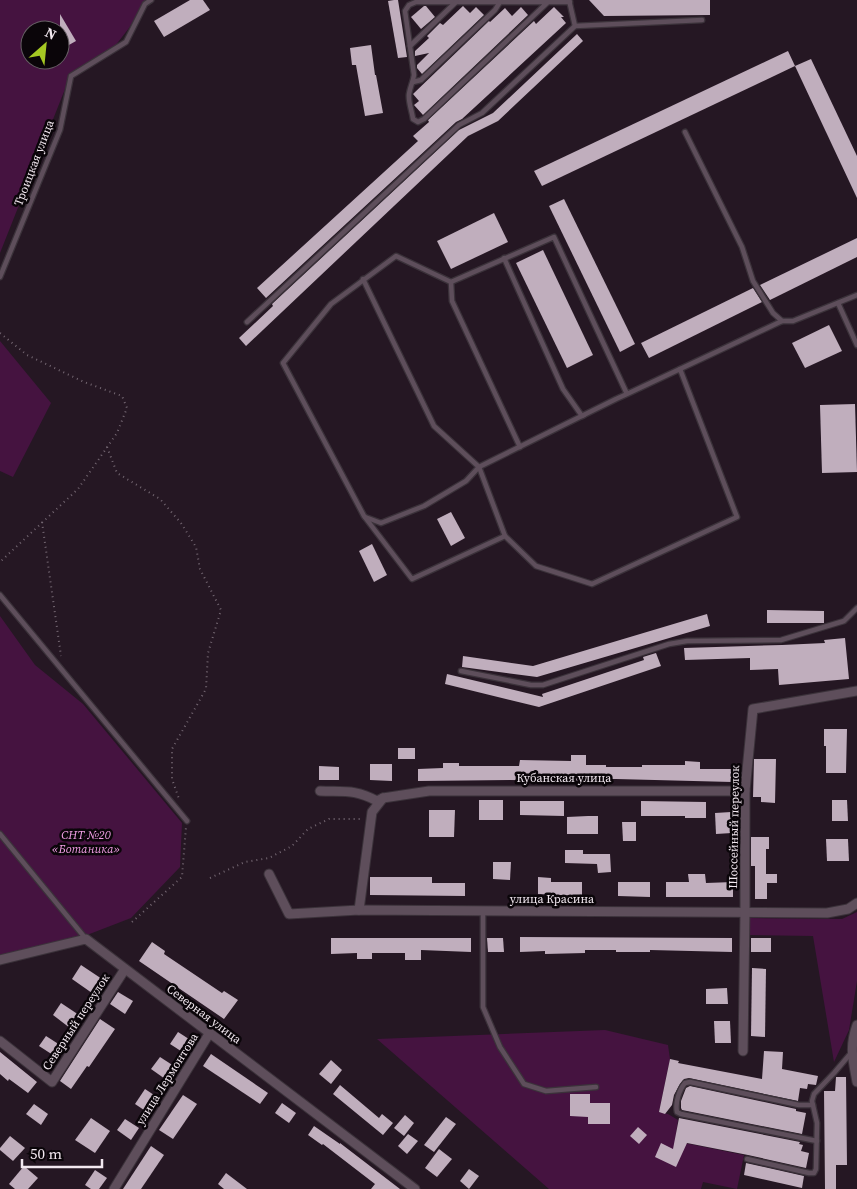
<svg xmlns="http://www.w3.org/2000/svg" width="857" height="1189" viewBox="0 0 857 1189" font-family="'Source Serif 4',serif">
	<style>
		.green { fill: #451340; fill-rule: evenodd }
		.building { fill: #c0aebd }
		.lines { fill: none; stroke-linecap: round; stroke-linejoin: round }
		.service-casing { stroke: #3b323a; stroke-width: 7 }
		.minor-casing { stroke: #3b323a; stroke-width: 11 }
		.path { stroke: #746772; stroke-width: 2; stroke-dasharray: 1 4; stroke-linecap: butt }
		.service { stroke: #5e4e5b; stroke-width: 4.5 }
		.minor { stroke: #5e4e5b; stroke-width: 9 }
		.labels { text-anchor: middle; stroke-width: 5; stroke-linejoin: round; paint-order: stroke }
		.street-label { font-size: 12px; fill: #f2e8f0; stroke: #0a0509 }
		.park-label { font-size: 12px; font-style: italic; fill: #f29fe6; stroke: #0a0509 }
	</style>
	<rect width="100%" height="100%" fill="#251723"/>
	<!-- green -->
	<g class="green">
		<path d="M0 0H146L129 28 115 46 69 79 0 253ZM30 30H60V60H30Z"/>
		<polygon points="0,341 51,403 13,477 0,471"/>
		<polygon points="0,616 35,665 83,704 182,823 180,867 131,918 74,940 0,959"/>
		<polygon points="857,912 857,981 849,1030 834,1062 813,936 749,935 750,918 842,919"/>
		<polygon points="605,1030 668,1045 670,1059 659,1112 668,1114 678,1120 675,1141 744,1155 737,1189 703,1182 701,1189 549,1189 377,1039"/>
	</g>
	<!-- building -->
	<g class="building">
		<polygon points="190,0 203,0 210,10 164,37 154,21"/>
		<polygon points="394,0 398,0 407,57 398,58 388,1"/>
		<polygon points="589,0 710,0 710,15 604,16"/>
		<polygon points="424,6 426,6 435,17 421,29 411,17"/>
		<polygon points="463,6 470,13 476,7 484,15 422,74 417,68 417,65 429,53 415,56 415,51 429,38 427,36 440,23 443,25"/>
		<polygon points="521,7 528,15 423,115 414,105 419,101 413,94 489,21 490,22 505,8 512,16"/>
		<polygon points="554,7 564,17 561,17 566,23 462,119 456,122 266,298 257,288 418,141 413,136 429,122 428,120 534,21 536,24"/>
		<polygon points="60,14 76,41 60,50"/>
		<polygon points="577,34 583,41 498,121 468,136 246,346 239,338 273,306 272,304 459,130 493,113"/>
		<polygon points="371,45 375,75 376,75 383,113 365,116 356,65 352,65 350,48"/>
		<polygon points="788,51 795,66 542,186 534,171"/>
		<polygon points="811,59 857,156 857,198 795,66"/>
		<polygon points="564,199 635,344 620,352 549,206"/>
		<polygon points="494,213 508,242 451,269 437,241"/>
		<polygon points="857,238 857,257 770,300 760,285"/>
		<polygon points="543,250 593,355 567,368 516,263"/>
		<polygon points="753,288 762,302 649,358 641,343"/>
		<polygon points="829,325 842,351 805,368 792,343"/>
		<polygon points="855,404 857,472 822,473 820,405"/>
		<polygon points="451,512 465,538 451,546 437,519"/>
		<polygon points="372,544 387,575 374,582 359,551"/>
		<polygon points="767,610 824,611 824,623 767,623"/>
		<polygon points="707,614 710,626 537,677 462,667 463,656 533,666"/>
		<polygon points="845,638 849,679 779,685 778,669 750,670 750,658 685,660 684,648 782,645 825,643 824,640"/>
		<polygon points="656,653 661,666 539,707 445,684 447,674 543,697 542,694 644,660 643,657"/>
		<polygon points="824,729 847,729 846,773 826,773 826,746 824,746"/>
		<rect x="398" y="748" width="17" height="11"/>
		<polygon points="571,755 586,755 586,765 606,765 606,767 642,767 642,765 685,765 685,761 700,762 700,769 732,769 732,782 616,779 586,779 586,781 510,780 418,781 418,769 443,768 443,763 459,763 459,766 519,766 520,760 571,761"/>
		<polygon points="754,759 776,759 775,803 761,802 761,797 753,797"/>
		<polygon points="370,764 392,764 392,781 370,780"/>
		<polygon points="319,766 339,767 339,780 319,780"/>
		<rect x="479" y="800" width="24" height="20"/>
		<polygon points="832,800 847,800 848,821 832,821"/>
		<polygon points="520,801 564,801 564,816 520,815"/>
		<polygon points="641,801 706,802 706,818 685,818 685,816 641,816"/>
		<polygon points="429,810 455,810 454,837 429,837"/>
		<polygon points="731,812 732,833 716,834 715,813"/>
		<polygon points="588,816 598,816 598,834 567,834 567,817"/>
		<polygon points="622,822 636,822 636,841 623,841"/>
		<polygon points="751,837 769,837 769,849 766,849 766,874 777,874 777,883 767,883 767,899 755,899 755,866 751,866"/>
		<polygon points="826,839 848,839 849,861 827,861"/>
		<polygon points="565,850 583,850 583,854 610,854 611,872 598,873 597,864 565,863"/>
		<polygon points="493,862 511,862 510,880 493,879"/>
		<polygon points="688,874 705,874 706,883 733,882 733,897 666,897 666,882 689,882"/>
		<polygon points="370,877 432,877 432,883 465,883 465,896 370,895"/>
		<polygon points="538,877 551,878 551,882 582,882 582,896 538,894"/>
		<polygon points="618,882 650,882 650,897 618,896"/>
		<polygon points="520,937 732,938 732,952 650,950 650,952 616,952 616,950 585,950 585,953 545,954 545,951 520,952"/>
		<polygon points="331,938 471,938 471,952 421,950 421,960 405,960 405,953 372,953 372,959 357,959 357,953 331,954"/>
		<polygon points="487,938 503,938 504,952 488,952"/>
		<rect x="751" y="938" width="20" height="14"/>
		<polygon points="152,942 165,951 164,954 222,993 224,991 238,1000 224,1019 139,961"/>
		<polygon points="81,965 102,979 92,993 72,979"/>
		<polygon points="752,968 766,969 765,1037 751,1036"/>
		<polygon points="727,988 728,1004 706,1004 706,989"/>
		<polygon points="118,992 133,1001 125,1014 110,1004"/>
		<polygon points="61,1003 79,1015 70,1028 53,1015"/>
		<polygon points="100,1019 115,1029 89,1067 87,1066 71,1089 60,1081"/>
		<polygon points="714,1021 730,1021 731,1043 715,1043"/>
		<polygon points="178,1032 192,1041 184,1053 170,1044"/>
		<polygon points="46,1036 60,1045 53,1055 39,1046"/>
		<polygon points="764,1051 783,1052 782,1069 818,1076 816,1085 808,1084 807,1089 800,1088 798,1101 689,1078 684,1079 680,1084 674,1095 672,1105 665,1114 659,1112 670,1059 679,1061 678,1063 762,1079"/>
		<polygon points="0,1052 37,1082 28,1093 9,1079 8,1081 0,1074"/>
		<polygon points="211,1054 268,1093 260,1104 203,1066"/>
		<polygon points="160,1057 177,1068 168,1081 151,1069"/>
		<polygon points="331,1060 342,1070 331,1084 319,1074"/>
		<polygon points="836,1077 846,1077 847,1165 836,1165 836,1189 825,1189 824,1091 835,1091"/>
		<polygon points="340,1085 379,1118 382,1114 393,1123 383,1135 333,1094"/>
		<polygon points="690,1086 796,1109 796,1111 806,1113 802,1134 682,1110 681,1108 681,1101 686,1088"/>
		<polygon points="145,1089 157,1097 147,1112 135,1104"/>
		<polygon points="570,1094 590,1094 590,1103 610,1103 610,1124 588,1124 588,1117 570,1116"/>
		<polygon points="183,1095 197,1104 173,1139 159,1130"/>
		<polygon points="282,1103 296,1113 289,1123 275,1113"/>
		<polygon points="34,1104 48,1114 41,1125 26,1114"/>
		<polygon points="405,1115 414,1123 404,1136 394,1128"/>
		<polygon points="446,1117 456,1124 434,1152 424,1145"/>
		<polygon points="91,1118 110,1131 95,1153 75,1140"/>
		<polygon points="679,1118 800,1142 799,1144 803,1145 801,1151 809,1153 806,1168 748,1155 687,1143 676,1167 655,1157 661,1143 673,1149"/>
		<polygon points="125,1119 139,1128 131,1140 117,1130"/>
		<polygon points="314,1126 340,1144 340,1143 400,1189 371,1189 375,1184 323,1144 322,1145 308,1135"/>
		<polygon points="638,1127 647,1135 639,1144 630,1136"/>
		<polygon points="408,1134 418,1141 407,1154 398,1146"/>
		<polygon points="10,1136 25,1148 13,1161 0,1150 0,1148"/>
		<polygon points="151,1146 164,1155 141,1189 123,1189"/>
		<polygon points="439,1149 452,1159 437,1177 425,1168"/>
		<polygon points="746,1163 804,1176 802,1188 744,1175"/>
		<polygon points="24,1166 38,1178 28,1189 15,1189 9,1184"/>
		<polygon points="469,1169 479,1176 469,1189 460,1181"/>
		<polygon points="95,1170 107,1178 99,1189 91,1189 85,1185"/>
		<polygon points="226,1173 247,1189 224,1189 218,1184"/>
	</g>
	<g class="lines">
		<!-- service casing -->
		<g class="service-casing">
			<g id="service">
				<path d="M548 2 424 119 418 122 413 119C412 111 408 102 409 94 410 87 413 82 414 75L405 11 409 5 416 2H570"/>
				<polyline points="575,26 702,20"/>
				<polyline points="410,46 456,2"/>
				<polyline points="413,82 421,80 495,10 500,2"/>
				<polyline points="685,132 742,247 753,281 773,313 782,321 793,321 857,295"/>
				<polyline points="504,258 563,389 582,416 584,415"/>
				<polyline points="0,277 60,130 71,76 126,42 145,4 151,0"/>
				<polyline points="363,279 434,426 479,467 466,481 424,506 381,523 365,517"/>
				<polyline points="451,282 452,301 520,447"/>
				<polyline points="838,303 857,345"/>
				<polyline points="247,322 459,125 482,113 575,26 569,0"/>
				<polyline points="627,394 554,237 451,282 396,256 331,304 283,363 364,516 412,579 505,536 479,467 616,399 627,394 782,321"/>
				<polyline points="505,536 536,566 592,584 737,517 680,369 679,370"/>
				<polyline points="0,595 187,821"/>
				<polyline points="461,671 531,685 543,685 669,644 687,641 781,640 844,621 857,608"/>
				<polyline points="0,834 86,939"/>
				<polyline points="483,911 483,1007 500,1047 524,1084 546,1091 596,1087"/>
				<path d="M813 1105H799L690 1082 685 1083C679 1090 675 1103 677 1112L681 1114 817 1141"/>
				<polyline points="747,1159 809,1173 814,1173 816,1169 817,1123 812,1101 814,1094 834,1073 851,1053"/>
			</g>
		</g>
		<!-- minor casing -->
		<g class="minor-casing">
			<g id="minor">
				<path d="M320 791C344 792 355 789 377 801L383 798 429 791H745"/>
				<polyline points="269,874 289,914 359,910 827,913 848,909 857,903"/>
				<polyline points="359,910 372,812 383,798"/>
				<polyline points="0,960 86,939 415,1189"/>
				<path d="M857 1025C849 1047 853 1060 857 1082"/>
				<polyline points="0,1041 52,1082 125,969"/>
				<polyline points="743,1051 745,912 745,791 753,709 857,691"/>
				<polyline points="114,1189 209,1034"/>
			</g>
		</g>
		<!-- path -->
		<g class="path">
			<polyline points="0,333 27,355 84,382 122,396 127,408 117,433 78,489 0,562"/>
			<polyline points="107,447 117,473 160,499 181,523 196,547 200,569 221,610 208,653 206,689 172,749 172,779 179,799"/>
			<polyline points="42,522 61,656"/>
			<polyline points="210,878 245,862 269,858 292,846 308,829 329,819 361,819"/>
			<polyline points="132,922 182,877 186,827"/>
		</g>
		<!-- service -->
		<use href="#service" class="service"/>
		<!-- minor -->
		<use href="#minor" class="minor"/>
	</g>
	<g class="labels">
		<!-- street labels -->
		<g class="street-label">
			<text transform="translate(34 163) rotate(-69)" y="4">Троицкая улица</text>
			<text x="564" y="782">Кубанская улица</text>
			<text transform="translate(734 827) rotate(-89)" y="4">Шоссейный переулок</text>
			<text x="552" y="903">улица Красина</text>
			<text transform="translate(204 1014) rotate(37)" y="4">Северная улица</text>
			<text transform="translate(76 1022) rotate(-57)" y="4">Северный переулок</text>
			<text transform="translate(167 1079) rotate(-58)" y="4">улица Лермонтова</text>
		</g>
		<!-- park labels -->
		<g class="park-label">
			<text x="86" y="839">СНТ №20<tspan x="86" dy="14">«Ботаника»</tspan></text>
		</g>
	</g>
	<!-- north arrow -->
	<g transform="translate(45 45) rotate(27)"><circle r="24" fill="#0a0509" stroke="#676065"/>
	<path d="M0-4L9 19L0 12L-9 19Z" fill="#a5c823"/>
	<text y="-8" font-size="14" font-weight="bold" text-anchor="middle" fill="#f2e8f0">N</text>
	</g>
	<!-- scale -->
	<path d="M22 1159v8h80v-8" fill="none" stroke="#f2e8f0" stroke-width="2.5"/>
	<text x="30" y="1159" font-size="15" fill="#f2e8f0" stroke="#0a0509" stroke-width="4" paint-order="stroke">50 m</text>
</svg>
